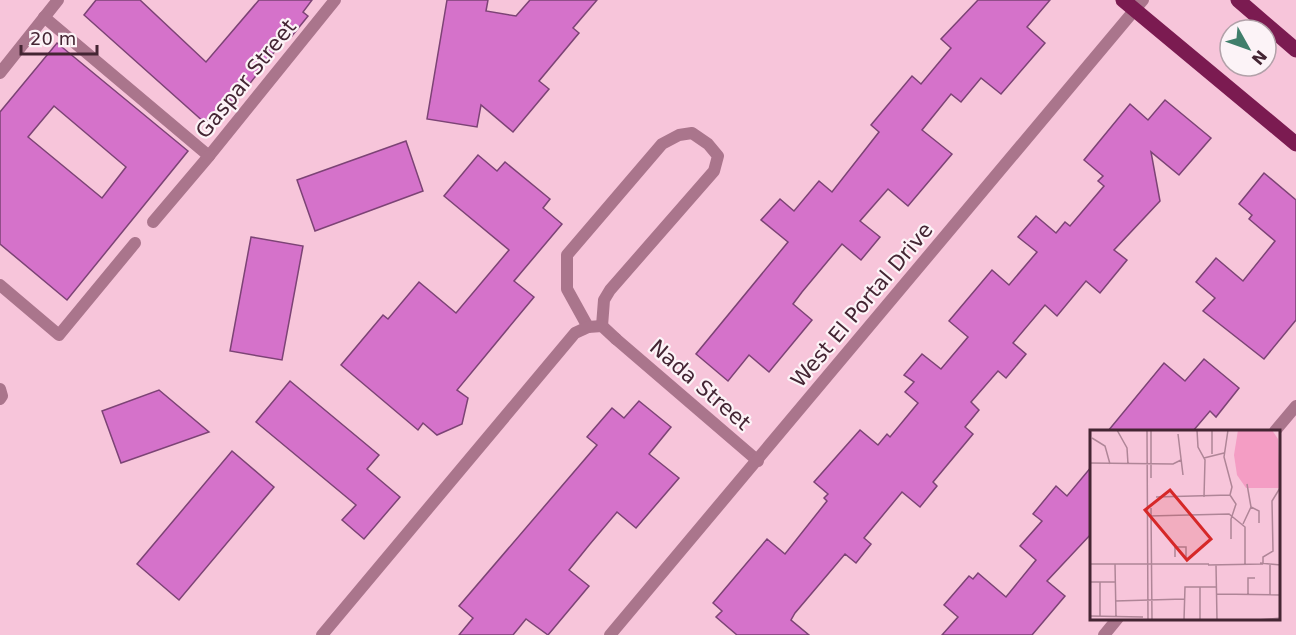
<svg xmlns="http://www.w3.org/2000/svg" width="1296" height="635" viewBox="0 0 1296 635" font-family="'DejaVu Sans',sans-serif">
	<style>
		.building { fill: #d572ca; stroke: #7c4375; stroke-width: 1.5; fill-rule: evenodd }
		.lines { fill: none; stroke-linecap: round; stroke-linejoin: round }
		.lane { stroke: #aa758c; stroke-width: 12 }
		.street { stroke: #aa758c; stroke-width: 12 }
		.primary { stroke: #7b1b51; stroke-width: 15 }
		.labels { text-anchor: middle; stroke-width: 4.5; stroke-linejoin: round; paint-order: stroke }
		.street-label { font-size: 21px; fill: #442533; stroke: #fcf3f7 }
		.inset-road { fill: none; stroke: #af8597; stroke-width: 1.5 }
		.view { fill: #d62828; fill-opacity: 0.15; stroke: #d62828; stroke-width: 3 }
		.inset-edge { fill: none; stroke: #442533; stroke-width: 3 }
	</style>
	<rect width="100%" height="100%" fill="#f7c5da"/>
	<!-- building -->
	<g class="building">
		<polygon points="96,0 140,0 206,62 259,0 312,0 303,12 308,16 292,36 289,33 234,104 229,99 205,123 84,15"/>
		<polygon points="447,0 488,0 486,11 516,16 530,0 597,0 573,28 579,33 539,81 549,89 513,132 481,105 477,127 427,119"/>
		<polygon points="978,0 1050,0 1027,27 1045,43 1001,94 981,78 961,102 951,94 922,130 952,154 908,206 888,189 860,221 880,237 861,260 842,244 802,292 793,304 812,320 769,372 749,355 728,381 696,354 788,242 761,220 780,199 794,211 819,181 832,192 879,132 871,125 912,76 921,84 951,48 941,39"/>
		<path d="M57 43 188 151 67 300 0 244V112ZM54 106 126 167 102 198 28 137Z"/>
		<polygon points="1165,100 1211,138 1179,175 1151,152 1160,201 1114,250 1127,260 1100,293 1086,281 1057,316 1045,305 1013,343 1026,354 1006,378 998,371 971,402 979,410 965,427 973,434 933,482 937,486 920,507 902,492 864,538 871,544 856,563 845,554 795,613 791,620 809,635 737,635 716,617 722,611 713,603 767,539 785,554 827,501 824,498 828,494 814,482 860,430 878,445 887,434 890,437 918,403 905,392 914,382 904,375 922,354 941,369 968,337 949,321 992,270 1009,285 1037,252 1018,237 1036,216 1056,233 1065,222 1070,226 1104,186 1098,181 1103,176 1084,160 1130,104 1148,120"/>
		<polygon points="406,141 423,191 315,231 297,180"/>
		<polygon points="478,155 497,171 505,162 550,199 543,208 562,224 514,281 534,297 457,390 468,398 462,424 437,435 423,423 418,430 341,365 383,315 388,319 419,282 456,313 509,250 444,196"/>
		<polygon points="1264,173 1296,200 1296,320 1264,359 1203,311 1215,298 1196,282 1216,258 1243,281 1275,241 1249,219 1252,215 1239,204"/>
		<polygon points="251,237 303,246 282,360 230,351"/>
		<polygon points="1204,359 1239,388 1216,417 1210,411 1193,431 1108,431 1164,363 1185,381"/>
		<polygon points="290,381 379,455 367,469 400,497 364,539 342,520 356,505 256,422"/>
		<polygon points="159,390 209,432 121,463 102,411"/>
		<polygon points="639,401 671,427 649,454 679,478 636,528 617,512 590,544 569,570 589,586 548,635 526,619 513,635 459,635 473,618 459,606 597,445 587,437 612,408 624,418"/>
		<polygon points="232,451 274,487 179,600 137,564"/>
		<polygon points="1092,466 1092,533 1047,581 1065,596 1032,635 942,635 958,617 944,605 969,576 973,579 978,573 1006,597 1036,560 1020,546 1042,521 1033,514 1056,486 1067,496"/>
	</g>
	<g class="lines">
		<!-- lane -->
		<g class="lane">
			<polyline points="0,285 59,335 135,243"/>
			<polyline points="588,327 567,289 567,255 662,144 679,135 692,133 708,144 718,156 714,171 610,290 604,300 602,326"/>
			<polyline points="0,389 2,396 0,399"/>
			<polyline points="322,635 575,333 588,327 602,326 616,339"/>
		</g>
		<!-- street -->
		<g class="street">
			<polyline points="44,17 209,156 335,0"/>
			<polyline points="0,73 58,0"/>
			<polyline points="153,222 209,156"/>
			<polyline points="616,339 758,461"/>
			<polyline points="1275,431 1296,406"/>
			<polyline points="610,635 1143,0"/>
			<polyline points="1104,635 1118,618"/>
		</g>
		<!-- primary -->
		<g class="primary">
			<polyline points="1123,0 1296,144"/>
			<polyline points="1238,0 1296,50"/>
		</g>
	</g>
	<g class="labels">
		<!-- street labels -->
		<g class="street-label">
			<text transform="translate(246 79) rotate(-51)" y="7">Gaspar Street</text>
			<text transform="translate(862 305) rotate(-50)" y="7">West El Portal Drive</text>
			<text transform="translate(700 385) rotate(41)" y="7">Nada Street</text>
		</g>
	</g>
	<!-- overview -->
	<g transform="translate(1090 430)">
		<rect width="190" height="190" fill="#f7c5da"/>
		<path d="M148 0H182L188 9 190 58H156L147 45 144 25Z" fill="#f49dc4"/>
		<path class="inset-road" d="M27 0 37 18 38 34M57 0 58 190M61 0V48M107 0 108 17 115 30 114 67M122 0V24M138 0 134 27 142 57 140 65M88 4 93 45M2 8 15 16 20 34M114 28 134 23M0 33 83 34 91 30M140 65 146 74 141 89V109M66 67 140 65M161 77 169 81V93M61 78 62 190M59 86 139 84 155 97V135M153 94 161 77 157 54M85 127V117H96V127M170 133 191 135M0 134H119M25 134 26 187M173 134V127L183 121 182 71 190 58M118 135 173 134M126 135 127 190M180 135V165M0 152H25M10 152V187M127 164 191 165M158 165V148H165M25 171 94 169M0 186 53 187M94 190 95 157H127M110 190V157M168 190 191 188"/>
		<path class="view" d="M80 60 121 109 97 130 55 80Z"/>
		<rect width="190" height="190" class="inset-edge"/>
	</g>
	<!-- north arrow -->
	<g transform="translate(1248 48) rotate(130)"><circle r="28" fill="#fcf3f7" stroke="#b2a1a9" stroke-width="1.5"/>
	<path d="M0-4.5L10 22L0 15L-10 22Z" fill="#407e6b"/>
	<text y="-9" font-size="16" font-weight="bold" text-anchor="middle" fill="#442533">N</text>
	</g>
	<!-- scale -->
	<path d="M21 45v9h76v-9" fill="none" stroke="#442533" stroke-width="3"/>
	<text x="30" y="45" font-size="18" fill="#442533" stroke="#fcf3f7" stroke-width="4.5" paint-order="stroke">20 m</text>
</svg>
